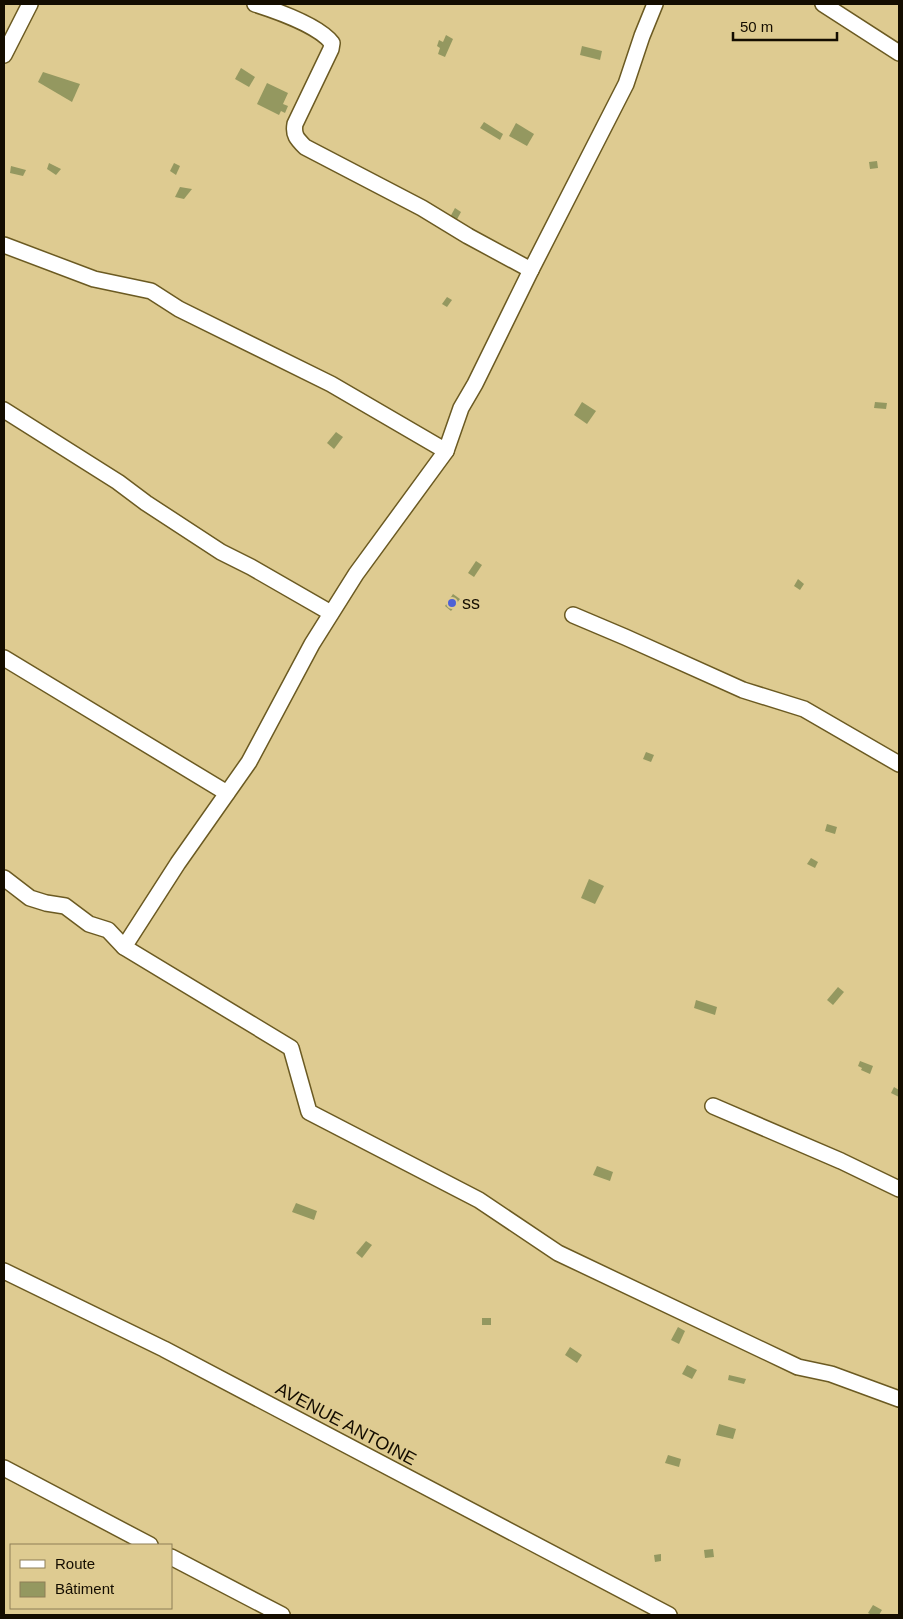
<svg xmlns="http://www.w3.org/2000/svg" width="903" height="1619" viewBox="0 0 903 1619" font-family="Helvetica,sans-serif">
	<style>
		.building { fill: #949860 }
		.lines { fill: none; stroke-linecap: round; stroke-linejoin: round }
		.minor-casing { stroke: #6b5a22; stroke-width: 18 }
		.minor { stroke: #fff; stroke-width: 15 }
		.poi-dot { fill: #4e61d6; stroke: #decb91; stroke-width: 2 }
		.labels { text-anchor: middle; stroke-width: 5; stroke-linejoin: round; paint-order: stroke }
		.poi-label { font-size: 18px; fill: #140d00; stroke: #decb91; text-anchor: start }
		.street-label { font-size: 18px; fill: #140d00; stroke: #decb91 }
	</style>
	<rect width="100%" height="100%" fill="#decb91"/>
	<!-- building -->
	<g class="building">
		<polygon points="446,35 453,39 445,57 438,54 440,48 437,46 439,40 443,42"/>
		<polygon points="582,46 602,51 600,60 580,55"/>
		<polygon points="241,68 255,77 249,87 235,79"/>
		<polygon points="43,72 80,84 72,102 38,82"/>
		<polygon points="267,83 288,93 283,104 288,106 285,113 281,111 279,115 257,104"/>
		<polygon points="484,122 503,134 500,140 480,128"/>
		<polygon points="516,123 534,134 527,146 509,136"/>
		<polygon points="877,161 878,168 870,169 869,162"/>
		<polygon points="49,163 61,169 56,175 47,169"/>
		<polygon points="174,163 180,166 176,175 170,171"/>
		<polygon points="11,166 26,170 23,176 10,173"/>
		<polygon points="180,187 192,189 184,199 175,197"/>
		<polygon points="455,208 461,212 455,223 449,219"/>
		<polygon points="447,297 452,300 447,307 442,304"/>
		<polygon points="582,402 596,411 587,424 574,415"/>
		<polygon points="875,402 887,403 886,409 874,408"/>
		<polygon points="336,432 343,437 334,449 327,443"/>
		<polygon points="476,561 482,565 474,577 468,573"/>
		<polygon points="798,579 804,584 800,590 794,586"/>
		<polygon points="453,594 460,599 451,611 445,606"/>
		<polygon points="646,752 654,755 651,762 643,759"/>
		<polygon points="827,824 837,827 835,834 825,831"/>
		<polygon points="811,858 818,862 815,868 807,864"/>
		<polygon points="589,879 604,886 595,904 581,898"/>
		<polygon points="838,987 844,992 833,1005 827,1000"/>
		<polygon points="696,1000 717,1007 715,1015 694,1008"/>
		<polygon points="860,1061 873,1066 870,1074 861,1070 862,1068 858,1066"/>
		<polygon points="894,1087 899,1090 899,1097 891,1093"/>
		<polygon points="597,1166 613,1172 610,1181 593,1175"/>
		<polygon points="296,1203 317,1211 314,1220 292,1212"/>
		<polygon points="366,1241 372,1245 362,1258 356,1253"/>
		<rect x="482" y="1318" width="9" height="7"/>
		<polygon points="678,1327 685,1331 679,1344 671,1340"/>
		<polygon points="570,1347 582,1355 577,1363 565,1355"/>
		<polygon points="687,1365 697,1370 692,1379 682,1374"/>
		<polygon points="729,1375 746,1379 744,1384 728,1380"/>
		<polygon points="719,1424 736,1429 733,1439 716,1435"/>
		<polygon points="668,1455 681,1459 679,1467 665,1463"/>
		<polygon points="713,1549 714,1557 705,1558 704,1550"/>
		<polygon points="661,1554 661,1561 655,1562 654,1555"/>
		<polygon points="873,1605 882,1610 879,1615 872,1615 868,1613"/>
	</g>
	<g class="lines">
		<!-- minor casing -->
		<g class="minor-casing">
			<g id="minor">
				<path d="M255 4C277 11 319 26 332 43L331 49 295 124C293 135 297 139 305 147L422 208 468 236 531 270"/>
				<polyline points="823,4 899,53"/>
				<polyline points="4,55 30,4"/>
				<polyline points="4,245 94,279 151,291 179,309 331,384 446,451"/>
				<polyline points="4,410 118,482 146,503 221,552 251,567 331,613"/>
				<polyline points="573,615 625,637 743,690 804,709 899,764"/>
				<polyline points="4,658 227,793"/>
				<polyline points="4,878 30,898 46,903 65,906 89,924 108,930 124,947 291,1048 309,1112 479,1200 558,1253 798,1367 831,1374 899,1399"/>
				<polyline points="124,947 178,863 249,762 312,644 356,574 446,451 461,408 475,384 531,270 626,84 642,36 655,4"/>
				<polyline points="713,1106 841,1161 899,1189"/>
				<polyline points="4,1271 164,1349 669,1615"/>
				<polyline points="4,1468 150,1545"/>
				<polyline points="171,1557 282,1615"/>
			</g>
		</g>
		<!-- minor -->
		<use href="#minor" class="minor"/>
	</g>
	<!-- markers -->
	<circle class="poi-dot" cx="452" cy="603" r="5"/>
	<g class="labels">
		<!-- poi labels -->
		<g class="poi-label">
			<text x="462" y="609">ss</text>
		</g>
		<!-- street labels -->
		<g class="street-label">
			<text transform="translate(346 1424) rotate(28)" y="6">AVENUE ANTOINE</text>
		</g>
	</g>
	<!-- border -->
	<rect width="903" height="1619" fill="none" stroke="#140d00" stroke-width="10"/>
	<!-- legend -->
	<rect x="10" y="1544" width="162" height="65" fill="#decb91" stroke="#8d7f57"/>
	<rect x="20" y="1560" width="25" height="8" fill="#ffffff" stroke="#8d7f57"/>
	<text x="55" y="1569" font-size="15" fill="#140d00">Route</text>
	<rect x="20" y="1582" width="25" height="15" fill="#949860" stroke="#8d7f57"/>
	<text x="55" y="1594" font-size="15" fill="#140d00">Bâtiment</text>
	<!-- scale -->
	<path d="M733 32v8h104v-8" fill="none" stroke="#140d00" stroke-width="2.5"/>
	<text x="740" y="32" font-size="15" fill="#140d00" stroke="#decb91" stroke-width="4" paint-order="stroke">50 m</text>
</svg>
